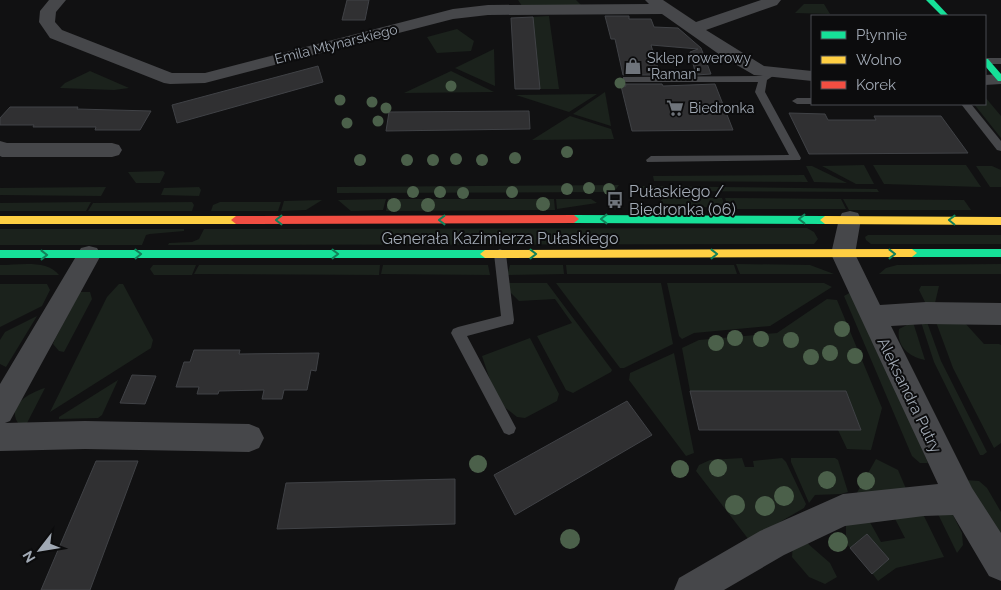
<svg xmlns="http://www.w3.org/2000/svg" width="1001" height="590" viewBox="0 0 1001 590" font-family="Raleway,sans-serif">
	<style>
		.green { fill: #1b221c }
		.building { fill: #303032; stroke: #404246 }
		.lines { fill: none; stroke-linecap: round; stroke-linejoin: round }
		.lane { fill: #46474a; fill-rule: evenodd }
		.street { fill: #46474a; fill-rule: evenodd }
		.fast { fill: #16e098; fill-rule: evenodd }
		.slow { fill: #ffcf43; fill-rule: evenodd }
		.jam { fill: #f24e42; fill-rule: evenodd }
		.tree { fill: #4b604a }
		.oneway { stroke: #128159 }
		.labels { text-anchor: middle; stroke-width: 4; stroke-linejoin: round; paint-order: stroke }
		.far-street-label { font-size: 14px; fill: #a1a9b4; stroke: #0c0c0d }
		.far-poi-label { font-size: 14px; fill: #a1a9b4; stroke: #0c0c0d; text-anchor: start }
		.poi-label { font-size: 16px; fill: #a1a9b4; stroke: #0c0c0d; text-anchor: start }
		.street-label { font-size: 16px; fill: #a1a9b4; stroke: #0c0c0d }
	</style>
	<rect width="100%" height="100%" fill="#111112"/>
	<!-- green -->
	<g class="green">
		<polygon points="518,0 576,0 581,5 522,6"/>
		<polygon points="804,4 824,4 830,14 795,13"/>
		<polygon points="549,16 559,89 540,89 532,17"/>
		<polygon points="457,29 474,41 471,51 437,53 427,37"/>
		<polygon points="494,49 495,86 455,68"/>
		<polygon points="90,71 129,88 114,90 60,88 65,83"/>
		<polygon points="451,71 494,92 404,93"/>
		<polygon points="605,92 611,126 573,114"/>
		<polygon points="597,94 569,112 516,95"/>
		<polygon points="985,97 1001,116 1001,138 974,104 985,104"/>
		<polygon points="570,116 611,129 614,139 532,140"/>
		<polygon points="864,165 874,184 856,184 822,166"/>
		<polygon points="873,165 966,165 981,187 884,184"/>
		<polygon points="806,166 812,166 847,183 814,182"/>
		<polygon points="976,166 992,166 1001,170 1001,187 990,187"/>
		<polygon points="163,171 165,173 160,183 136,183 128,172"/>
		<polygon points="804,175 808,182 654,181 653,176"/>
		<polygon points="619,185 614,192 337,193 337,187"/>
		<polygon points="640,186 877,189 879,192 647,191"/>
		<polygon points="106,187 101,196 0,195 0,188"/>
		<polygon points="199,187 201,190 199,196 161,195 164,188"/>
		<polygon points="664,198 722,198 726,209 658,203"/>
		<polygon points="725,198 841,199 846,209 729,209"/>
		<polygon points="386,199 383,210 351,211 338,200"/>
		<polygon points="388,199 554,199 555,210 386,211"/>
		<polygon points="556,199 591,199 597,203 557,209"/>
		<polygon points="843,199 964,200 971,210 849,210"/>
		<polygon points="322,200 306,210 281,211 284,201"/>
		<polygon points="91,202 86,211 0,211 0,203"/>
		<polygon points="192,202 194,205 192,211 88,211 93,203"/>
		<polygon points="220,202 281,202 278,211 211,211 213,205"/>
		<polygon points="807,228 814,232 818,239 814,244 168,245 169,243 192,242 199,239 204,229"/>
		<polygon points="0,229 184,229 184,231 150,234 146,235 142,245 0,245"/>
		<polygon points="868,235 1001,235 1001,244 871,244 866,240 865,237"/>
		<polygon points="736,264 810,265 834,274 740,274"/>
		<polygon points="1001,264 1001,274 879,274 886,268 897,265"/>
		<path d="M0 265C18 265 47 259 59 275H0Z"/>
		<polygon points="153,265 196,265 192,275 154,275 150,269"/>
		<polygon points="199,265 380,265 379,275 194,274"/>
		<polygon points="383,265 488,265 490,275 381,274"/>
		<polygon points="510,265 563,265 564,274 507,275"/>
		<polygon points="566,265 734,265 737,274 567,274"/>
		<polygon points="505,283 547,283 612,370 611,372 573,393 566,390 537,336 572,323 555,299 519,301 505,287"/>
		<polygon points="556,283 661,283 673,344 624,368 620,368"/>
		<polygon points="667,283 824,283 832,287 770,326 694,333 682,339 679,336"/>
		<polygon points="0,284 47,284 50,290 42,306 0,327"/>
		<polygon points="119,284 123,284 153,340 151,348 50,412 107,297"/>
		<polygon points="921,286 939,286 935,303 926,304 919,290"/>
		<polygon points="853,291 853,292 928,463 920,463 912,456 844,296"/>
		<polygon points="80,292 90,292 92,299 64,352 59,351 53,344 55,339"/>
		<polygon points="827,299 837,300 882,408 871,450 847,449 838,430 861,430 846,391 690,391 682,348 699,340 777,333"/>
		<polygon points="37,316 6,367 0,364 0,340 5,332"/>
		<path d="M913 322 925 360C909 357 896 346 899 329Z"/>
		<polygon points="921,322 927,322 941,361 987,452 983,455 980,455 934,362"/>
		<polygon points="936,322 964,322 984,344 999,344 1001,345 1001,443 994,448 953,368"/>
		<polygon points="530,338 559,394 557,401 525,418 517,417 497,401 482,356"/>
		<polygon points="674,353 694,453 686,456 629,380 630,373"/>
		<polygon points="118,380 102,415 98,418 59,419 59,417"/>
		<path d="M45 388 26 425 18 423C6 405 31 392 45 388Z"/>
		<polygon points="742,458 745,467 754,467 753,461 782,458 786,462 806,504 804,508 749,540 696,471 699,465 710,460"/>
		<polygon points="791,458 835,458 838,460 848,492 841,494 815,495 809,503 791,462"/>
		<polygon points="876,459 898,470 907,491 854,498"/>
		<polygon points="965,480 979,481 987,488 1001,512 1001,543"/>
		<polygon points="936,510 953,515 962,533 963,545 957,553"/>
		<polygon points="922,512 944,557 896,568 878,581 872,573 889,559 867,534 850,548 846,542 846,521 867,517 881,542 905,538 893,515"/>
		<polygon points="799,536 830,563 837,577 825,584 809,577 792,557 793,540"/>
	</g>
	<!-- building -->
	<g class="building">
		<polygon points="347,0 369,0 365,20 342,20"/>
		<polygon points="605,16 629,16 629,19 651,19 654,27 678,28 701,48 711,74 696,75 690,52 698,49 651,45 660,75 623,75 615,39 611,39"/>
		<polygon points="533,17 540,89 515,89 511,18"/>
		<polygon points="318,66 323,82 177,123 172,105"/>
		<polygon points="625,84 662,84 663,86 715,84 733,130 632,131 621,86 626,86"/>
		<polygon points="10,107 78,107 77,109 151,111 140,130 95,130 96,127 33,127 34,125 0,125 0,118"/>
		<polygon points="529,111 530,129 386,131 389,112"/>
		<polygon points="789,113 825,114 828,120 876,120 874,116 941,116 968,153 809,154"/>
		<polygon points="194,350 240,350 239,354 319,353 316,371 311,370 307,390 284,390 282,399 262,399 264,390 219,391 218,394 197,394 199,387 176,387 184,362 190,362"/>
		<polygon points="132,375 156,376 145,404 120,403"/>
		<polygon points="690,391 846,391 861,430 699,430"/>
		<polygon points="627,401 652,435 515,515 494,475"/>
		<polygon points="96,461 138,461 90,590 41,590"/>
		<polygon points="455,479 455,524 277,529 286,483"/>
		<polygon points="867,534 889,559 872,574 850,548"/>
	</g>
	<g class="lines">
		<!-- lane -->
		<g class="lane">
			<rect x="985" y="58" width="16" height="6"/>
			<polygon points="768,73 773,76 767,80 765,92 801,158 800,160 647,162 646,160 651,156 789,155 755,92 758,82 626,82 623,81 623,77 761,76"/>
			<polygon points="812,98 812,104 797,104 792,101 797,98"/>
			<polygon points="961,104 971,104 1001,141 1001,151 997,150"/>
			<polygon points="500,249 504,251 506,254 514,320 513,324 508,325 467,336 516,428 514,433 509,435 504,433 451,333 453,329 458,327 501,316 494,254 496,251"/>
		</g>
		<!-- street -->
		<g class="street">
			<polygon points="49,0 66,0 56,12 55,22 62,30 172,73 205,73 453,9 488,5 649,4 645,0 663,0 696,22 761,0 781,0 777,5 706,30 764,66 812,71 812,81 754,75 723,57 662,14 488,15 453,19 205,83 170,84 164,83 50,38 39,22 40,11"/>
			<polygon points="1001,74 1001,84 985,85 985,75"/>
			<polygon points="0,141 7,143 112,143 119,145 122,150 119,155 112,157 2,157 0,156"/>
			<polygon points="850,211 858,213 861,219 855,254 880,305 926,302 1001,303 1001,325 926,324 891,326 972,488 1001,533 1001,581 989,576 953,515 924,516 845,526 784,555 724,590 674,590 679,578 760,531 843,494 938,484 831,254 839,219 842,213"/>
			<polygon points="89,246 97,248 101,255 10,421 5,423 85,421 249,424 259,428 264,438 259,448 249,452 85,449 0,451 0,384 81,248"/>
		</g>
		<!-- fast -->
		<g class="fast">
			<polygon points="926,0 934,0 949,16 942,16"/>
			<polygon points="985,59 988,59 1001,74 1001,81 998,81 985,66"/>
			<polygon points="574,215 825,216 830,220 825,224 574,223 569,219"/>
			<polygon points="912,249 1001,249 1001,257 912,257 907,253"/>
			<polygon points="0,250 485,250 490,254 485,258 0,258"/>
		</g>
		<!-- slow -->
		<g class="slow">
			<polygon points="0,216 236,216 241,220 236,224 0,224"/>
			<polygon points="825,216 1001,217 1001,225 825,224 820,220"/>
			<polygon points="912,249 917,253 912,257 485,258 480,254 485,250"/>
		</g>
		<!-- jam -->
		<polygon class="jam" points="574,215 579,219 574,223 236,224 231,220 236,216"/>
	</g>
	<!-- trees -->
	<g class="tree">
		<circle cx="620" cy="83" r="5.5"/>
		<circle cx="451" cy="86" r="5.5"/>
		<circle cx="340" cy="100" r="5.5"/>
		<circle cx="372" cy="102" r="5.5"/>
		<circle cx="386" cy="108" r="5.5"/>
		<circle cx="378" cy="121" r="5.5"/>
		<circle cx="347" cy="123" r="5.5"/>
		<circle cx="567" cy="152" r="6"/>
		<circle cx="515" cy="158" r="6"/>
		<circle cx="456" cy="159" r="6"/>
		<circle cx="360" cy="160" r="6"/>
		<circle cx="407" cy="160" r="6"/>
		<circle cx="433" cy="160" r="6"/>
		<circle cx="482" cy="160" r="6"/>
		<circle cx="589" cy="188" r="6"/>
		<circle cx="567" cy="189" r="6"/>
		<circle cx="609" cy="189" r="6"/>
		<circle cx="413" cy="192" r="6"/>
		<circle cx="440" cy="192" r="6"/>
		<circle cx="512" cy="192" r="6"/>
		<circle cx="463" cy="193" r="6"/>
		<circle cx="543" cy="204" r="7"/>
		<circle cx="394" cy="205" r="7"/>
		<circle cx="428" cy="205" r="7"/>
		<circle cx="842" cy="329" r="8"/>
		<circle cx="735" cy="338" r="8"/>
		<circle cx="761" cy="339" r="8"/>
		<circle cx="791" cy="340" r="8"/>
		<circle cx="716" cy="343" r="8"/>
		<circle cx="830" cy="353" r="8"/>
		<circle cx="855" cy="356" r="8"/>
		<circle cx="811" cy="357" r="8"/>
		<circle cx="478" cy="464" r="9"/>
		<circle cx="718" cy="468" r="9"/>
		<circle cx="680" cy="469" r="9"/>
		<circle cx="827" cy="480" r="9"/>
		<circle cx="866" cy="481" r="9"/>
		<circle cx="784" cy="496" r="10"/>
		<circle cx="735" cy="505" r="10"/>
		<circle cx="765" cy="506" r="10"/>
		<circle cx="570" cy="539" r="10"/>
		<circle cx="838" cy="542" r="10"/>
	</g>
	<!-- one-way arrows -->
	<defs><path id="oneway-chevron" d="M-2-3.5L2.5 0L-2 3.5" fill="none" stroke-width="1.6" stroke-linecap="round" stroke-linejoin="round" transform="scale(1.25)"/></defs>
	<g class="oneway">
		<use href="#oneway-chevron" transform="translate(604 219) rotate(180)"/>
		<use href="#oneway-chevron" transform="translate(802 219) rotate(-180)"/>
		<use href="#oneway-chevron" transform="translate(279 220) rotate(180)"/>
		<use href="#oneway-chevron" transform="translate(442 220) rotate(180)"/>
		<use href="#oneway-chevron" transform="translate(952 220) rotate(-179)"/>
		<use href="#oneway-chevron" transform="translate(138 254) rotate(-1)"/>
		<use href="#oneway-chevron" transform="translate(335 254)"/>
		<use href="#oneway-chevron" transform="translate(533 254)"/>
		<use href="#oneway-chevron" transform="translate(714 254)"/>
		<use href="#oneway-chevron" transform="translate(892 254)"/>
		<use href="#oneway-chevron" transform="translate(44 255)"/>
	</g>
	<!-- icons -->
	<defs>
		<g id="shop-bare" transform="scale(1.35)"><path d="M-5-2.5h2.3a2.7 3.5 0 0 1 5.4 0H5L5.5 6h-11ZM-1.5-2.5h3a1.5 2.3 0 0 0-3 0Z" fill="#6f747b" stroke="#0c0c0d" stroke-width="2.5" paint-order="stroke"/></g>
		<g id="supermarket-bare" transform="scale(1.35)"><path d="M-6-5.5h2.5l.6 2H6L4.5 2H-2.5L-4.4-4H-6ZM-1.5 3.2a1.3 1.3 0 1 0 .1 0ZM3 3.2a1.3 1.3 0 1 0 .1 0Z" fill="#6f747b" stroke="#0c0c0d" stroke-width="2.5" paint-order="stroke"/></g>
		<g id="bus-bare" transform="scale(1.35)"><path d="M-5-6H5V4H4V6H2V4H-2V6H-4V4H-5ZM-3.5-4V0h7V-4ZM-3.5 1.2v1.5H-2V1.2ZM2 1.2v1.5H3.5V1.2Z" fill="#6f747b" stroke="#0c0c0d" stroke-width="2.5" paint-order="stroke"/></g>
	</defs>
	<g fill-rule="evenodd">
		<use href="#shop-bare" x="633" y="66"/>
		<use href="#supermarket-bare" x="675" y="108"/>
		<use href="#bus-bare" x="615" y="200"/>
	</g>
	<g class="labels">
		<!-- far-street labels -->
		<g class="far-street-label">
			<text transform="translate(336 44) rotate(-14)" y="5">Emila Młynarskiego</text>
		</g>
		<!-- far-poi labels -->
		<g class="far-poi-label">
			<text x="647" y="63">Sklep rowerowy<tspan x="647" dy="16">"Raman"</tspan></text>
			<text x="689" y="113">Biedronka</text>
		</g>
		<!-- poi labels -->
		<g class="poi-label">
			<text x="629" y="197">Pułaskiego /<tspan x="629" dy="18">Biedronka (06)</tspan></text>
		</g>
		<!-- street labels -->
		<g class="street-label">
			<text x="500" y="244">Generała Kazimierza Pułaskiego</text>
			<text transform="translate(910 395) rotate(64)" y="6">Aleksandra Putry</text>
		</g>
	</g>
	<!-- legend -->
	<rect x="811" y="15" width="175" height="90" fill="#0c0c0d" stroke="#484b50"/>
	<rect x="821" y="31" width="25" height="8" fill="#16e098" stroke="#484b50"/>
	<text x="856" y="40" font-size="15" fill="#a1a9b4">Płynnie</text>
	<rect x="821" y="56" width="25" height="8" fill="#ffcf43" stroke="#484b50"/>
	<text x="856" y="65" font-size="15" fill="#a1a9b4">Wolno</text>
	<rect x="821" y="81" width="25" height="8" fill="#f24e42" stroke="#484b50"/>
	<text x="856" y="90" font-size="15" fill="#a1a9b4">Korek</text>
	<!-- north arrow -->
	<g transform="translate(40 550) rotate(239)" stroke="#0c0c0d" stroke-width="4" paint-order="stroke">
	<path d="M0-4L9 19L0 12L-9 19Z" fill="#a1a9b4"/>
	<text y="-8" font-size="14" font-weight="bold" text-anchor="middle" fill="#a1a9b4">N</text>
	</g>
</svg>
